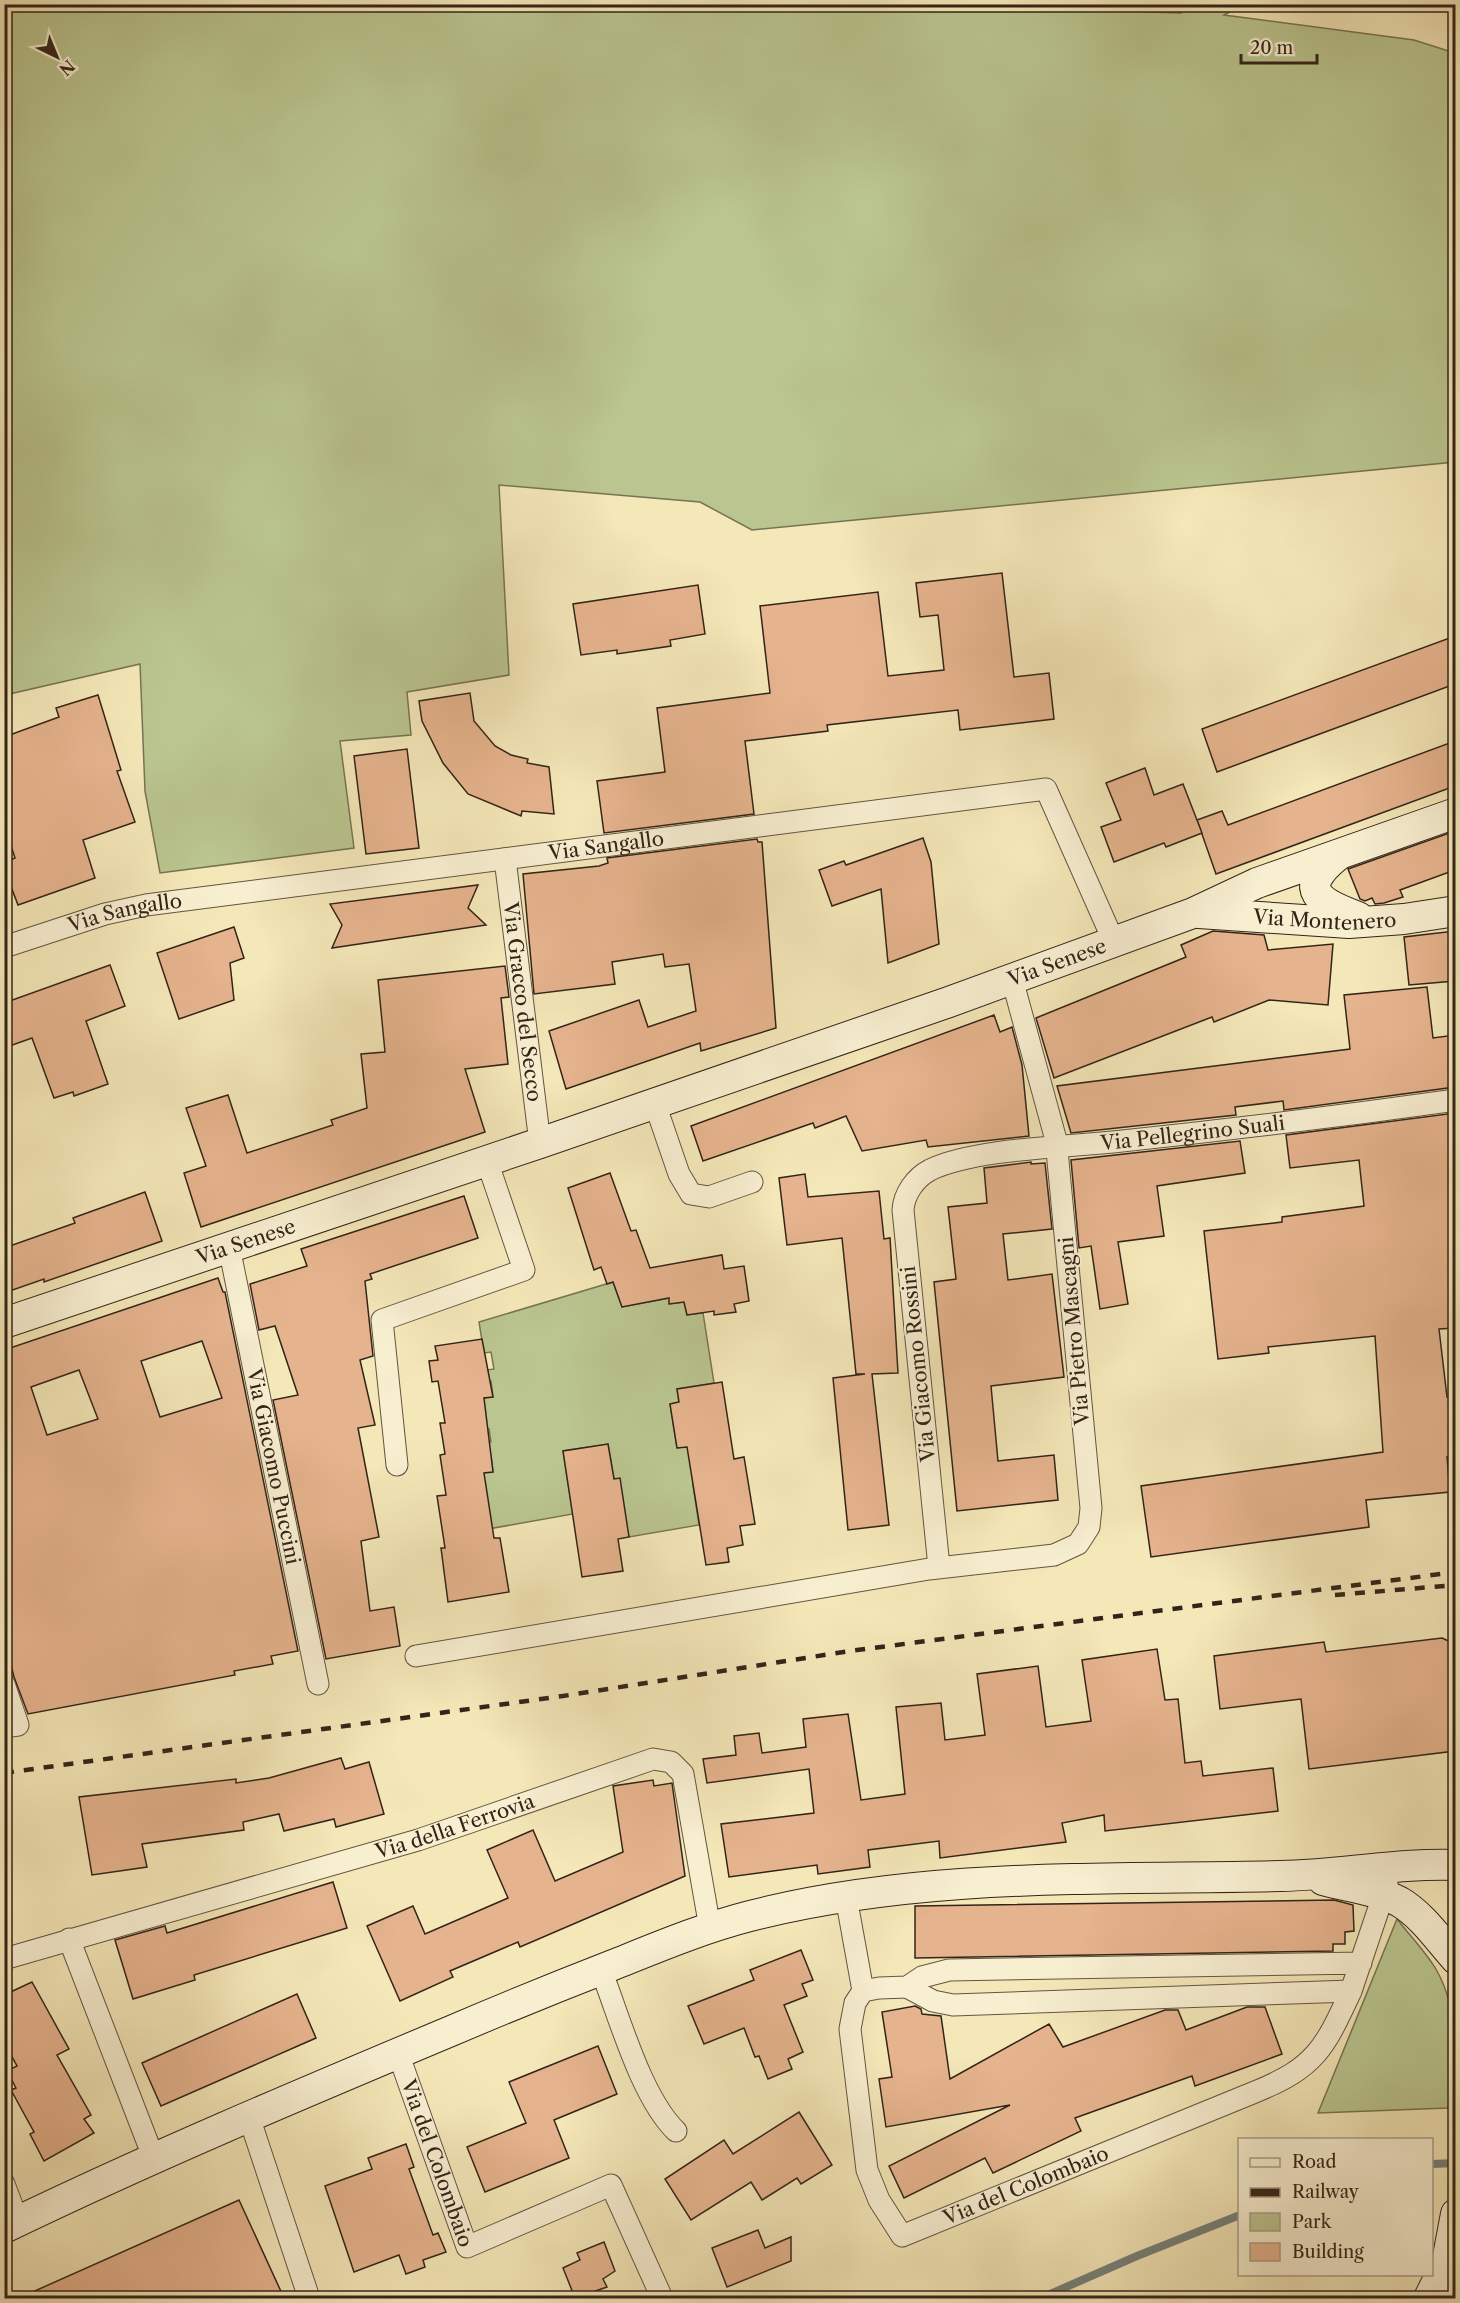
<svg xmlns="http://www.w3.org/2000/svg" width="1460" height="2303" viewBox="0 0 1460 2303" font-family="'Libre Caslon Text',serif">
	<style>
		.green { fill: #bac58f; stroke: #767454; stroke-width: 1.5 }
		.lines { fill: none; stroke-linecap: round; stroke-linejoin: round }
		.stream { stroke: #75807a; stroke-width: 8 }
		.building { fill: #e5b38d; stroke: #332419; stroke-width: 1.5; fill-rule: evenodd }
		.street-casing { stroke: #635541; stroke-width: 23 }
		.secondary-casing { stroke: #332419; stroke-width: 32 }
		.street { stroke: #f8efd1; stroke-width: 21 }
		.secondary { stroke: #f8efd1; stroke-width: 30 }
		.rail { stroke: #332419; stroke-width: 4.5; stroke-dasharray: 10 10; stroke-linecap: butt }
		.labels { text-anchor: middle; stroke-width: 4.5; stroke-linejoin: round; paint-order: stroke }
		.street-label { font-size: 20px; fill: #332419; stroke: #f8efd1 }
	</style>
	<rect width="100%" height="100%" fill="#f4e7b8"/>
	<filter id="stains"><feTurbulence type="fractalNoise" baseFrequency=".00333" numOctaves="4"/><feColorMatrix values="0 0 0 0 .2 0 0 0 0 .09 0 0 0 0 .02 0 0 0 .5 -.17"/></filter>
	<radialGradient id="worn" r=".72"><stop offset=".6" stop-color="#630" stop-opacity="0"/><stop offset="1" stop-color="#630" stop-opacity=".3"/></radialGradient>
	<!-- green -->
	<g class="green">
		<polygon points="943,5 1181,13 1193,5 1242,5 1224,15 1414,40 1455,53 1455,462 752,530 700,502 499,485 509,675 407,692 411,735 340,741 354,848 160,873 145,791 140,664 5,695 5,5"/>
		<polygon points="613,1282 622,1307 669,1298 670,1304 684,1302 687,1315 703,1313 714,1383 677,1389 679,1402 670,1404 677,1448 691,1446 693,1485 699,1525 629,1537 614,1479 608,1444 563,1451 573,1514 488,1529 481,1473 493,1471 491,1455 482,1444 491,1442 489,1429 484,1429 480,1399 493,1396 491,1381 483,1382 481,1371 494,1369 491,1352 484,1353 479,1322"/>
		<path d="M1397 1919C1410 1936 1427 1953 1437 1971 1460 2012 1456 2064 1448 2108L1318 2113Z"/>
	</g>
	<g class="lines">
		<!-- stream -->
		<g class="stream">
			<polyline points="1432,2164 1456,2163"/>
			<polyline points="1041,2298 1137,2256 1240,2215"/>
		</g>
	</g>
	<!-- building -->
	<g class="building">
		<polygon points="1002,573 1014,677 1049,673 1054,719 960,730 958,710 827,725 828,731 745,741 754,814 604,833 597,781 665,772 657,708 770,693 760,606 878,592 888,676 944,670 938,615 920,617 916,583"/>
		<polygon points="698,585 705,634 670,640 671,646 617,654 617,650 581,655 573,604"/>
		<polygon points="1455,636 1455,684 1217,772 1202,729"/>
		<polygon points="470,693 474,721 495,746 511,755 528,759 527,763 549,767 554,814 522,811 521,816 468,794 443,763 422,721 419,701"/>
		<polygon points="98,695 121,770 117,771 135,822 83,840 95,878 18,905 4,868 4,862 15,858 4,824 4,737 59,717 56,708"/>
		<polygon points="1455,741 1455,786 1216,874 1197,820 1222,811 1228,825"/>
		<polygon points="407,749 419,848 366,854 354,756"/>
		<polygon points="1145,768 1154,795 1183,784 1202,833 1166,847 1164,843 1114,862 1101,827 1121,820 1106,783"/>
		<polygon points="1455,831 1455,870 1400,890 1403,897 1384,903 1375,904 1372,898 1365,901 1360,899 1348,869"/>
		<polygon points="923,838 931,862 939,944 888,963 881,889 832,906 819,870 844,861 846,865"/>
		<polygon points="757,839 758,842 762,842 776,1028 701,1051 700,1043 566,1089 549,1031 639,1000 648,1027 696,1011 689,964 665,967 663,954 612,962 615,984 534,994 523,874 599,866 608,863 607,858"/>
		<polygon points="478,885 468,908 486,925 332,948 342,925 330,904"/>
		<polygon points="234,927 244,958 230,963 234,1000 179,1019 157,953"/>
		<polygon points="1213,931 1264,935 1268,950 1333,944 1328,1005 1269,1000 1214,1022 1212,1017 1054,1078 1036,1018 1186,957 1181,945"/>
		<polygon points="1455,931 1455,981 1409,985 1404,937"/>
		<polygon points="110,965 125,1006 86,1021 108,1084 74,1096 73,1092 54,1098 32,1038 4,1048 4,1003"/>
		<polygon points="505,966 509,997 501,998 508,1064 465,1069 485,1132 201,1227 184,1173 206,1166 186,1108 228,1095 247,1153 333,1125 331,1120 367,1108 361,1054 385,1052 378,980"/>
		<polygon points="1427,987 1433,1038 1455,1035 1455,1087 1284,1110 1283,1101 1235,1107 1236,1115 1071,1133 1057,1086 1350,1049 1344,995"/>
		<polygon points="994,1015 1000,1032 1012,1027 1022,1065 1029,1136 928,1147 926,1140 862,1151 846,1116 815,1128 813,1123 703,1161 691,1126"/>
		<polygon points="1455,1113 1455,1198 1452,1198 1455,1245 1455,1328 1439,1329 1447,1397 1455,1396 1455,1456 1447,1457 1450,1492 1366,1500 1369,1527 1151,1557 1141,1486 1383,1452 1375,1336 1268,1347 1269,1353 1218,1359 1204,1231 1282,1222 1282,1217 1364,1206 1359,1160 1290,1168 1286,1135"/>
		<polygon points="1240,1141 1245,1173 1157,1186 1164,1236 1118,1242 1128,1304 1100,1309 1091,1246 1079,1248 1071,1160"/>
		<polygon points="1031,1162 1031,1164 1045,1163 1052,1229 1003,1234 1008,1280 1052,1274 1064,1377 991,1386 998,1461 1054,1455 1058,1500 957,1511 934,1282 956,1279 948,1207 987,1203 984,1168"/>
		<polygon points="610,1173 631,1231 636,1230 650,1268 722,1255 724,1269 744,1266 749,1301 734,1304 736,1312 714,1315 714,1311 687,1315 684,1302 669,1304 669,1298 622,1307 613,1282 607,1284 601,1267 594,1270 568,1188"/>
		<polygon points="805,1174 808,1197 879,1191 884,1239 890,1238 898,1373 872,1374 889,1525 848,1530 833,1378 865,1374 856,1374 842,1238 787,1245 779,1178"/>
		<polygon points="145,1192 162,1241 44,1282 44,1279 4,1293 4,1248 75,1223 73,1218"/>
		<polygon points="464,1196 478,1238 370,1274 372,1279 365,1281 373,1356 360,1360 375,1425 358,1428 379,1537 361,1541 370,1611 394,1607 400,1646 326,1659 273,1400 298,1395 275,1326 259,1330 250,1284 307,1266 301,1249"/>
		<path d="M218 1278 223 1292H225L298 1651 271 1656 273 1664 234 1671 235 1675 28 1714 14 1677 4 1637V1350ZM202 1341 222 1398 160 1417 141 1361ZM79 1370 98 1419 47 1435 31 1387Z"/>
		<polygon points="482,1339 493,1397 484,1398 493,1472 484,1473 494,1538 500,1538 509,1592 448,1602 441,1548 445,1548 437,1496 446,1495 440,1455 445,1454 440,1423 445,1423 438,1381 432,1382 429,1361 438,1360 435,1346"/>
		<polygon points="722,1382 734,1459 744,1457 755,1524 740,1526 743,1545 727,1548 729,1562 706,1565 687,1447 677,1448 670,1404 679,1402 677,1389"/>
		<polygon points="608,1444 614,1479 620,1478 629,1537 618,1539 623,1571 582,1577 563,1451"/>
		<polygon points="1442,1638 1455,1644 1455,1751 1309,1769 1301,1699 1220,1709 1214,1656 1324,1642 1326,1652"/>
		<polygon points="1157,1649 1165,1700 1178,1699 1185,1763 1201,1761 1203,1776 1273,1768 1278,1811 1105,1831 1104,1815 1062,1823 1066,1842 940,1858 939,1841 868,1850 870,1867 818,1874 817,1865 729,1877 721,1824 814,1813 809,1769 707,1783 703,1759 736,1755 734,1736 759,1733 762,1753 806,1747 803,1719 848,1714 861,1800 905,1794 896,1707 941,1703 945,1740 985,1735 977,1674 1038,1666 1046,1727 1091,1721 1082,1660"/>
		<polygon points="341,1758 345,1769 369,1762 384,1814 336,1827 334,1819 284,1831 279,1814 243,1822 244,1830 142,1844 147,1867 92,1875 79,1797 236,1779 236,1783 269,1778"/>
		<polygon points="653,1780 654,1786 672,1783 685,1876 520,1947 518,1942 450,1971 453,1977 400,2001 367,1926 413,1906 425,1934 508,1898 487,1850 533,1830 555,1881 623,1852 613,1786"/>
		<polygon points="333,1882 347,1928 194,1975 195,1980 133,1999 115,1940 165,1926 167,1933"/>
		<polygon points="1334,1900 1353,1905 1354,1931 1345,1932 1345,1944 1333,1944 1333,1951 915,1958 915,1906"/>
		<polygon points="801,1950 813,1980 802,1984 807,1996 784,2005 803,2052 788,2059 792,2069 768,2079 759,2056 755,2057 744,2028 704,2044 688,2006 754,1980 750,1970"/>
		<polygon points="32,1982 69,2049 57,2055 91,2115 84,2119 94,2133 44,2161 30,2134 34,2132 11,2090 16,2088 7,2071 17,2066 4,2042 4,1995"/>
		<polygon points="297,1994 316,2038 161,2106 142,2063"/>
		<polygon points="915,2006 921,2009 922,2014 941,2016 950,2079 1049,2024 1063,2047 1165,2010 1178,2010 1186,2030 1247,2007 1265,2007 1282,2054 1195,2086 1192,2076 1075,2118 1081,2131 993,2173 985,2158 904,2198 889,2166 1010,2105 886,2127 879,2079 892,2077 882,2012"/>
		<polygon points="598,2046 617,2094 554,2120 569,2158 485,2192 467,2147 526,2123 509,2082"/>
		<polygon points="799,2112 832,2165 801,2184 797,2178 762,2200 751,2182 691,2220 665,2179 724,2140 733,2154"/>
		<polygon points="406,2144 414,2167 409,2169 433,2235 438,2233 446,2252 423,2260 425,2267 406,2274 399,2255 354,2272 325,2186 372,2169 368,2158"/>
		<polygon points="239,2200 284,2298 19,2298"/>
		<polygon points="758,2230 765,2248 791,2237 791,2261 727,2287 712,2248"/>
		<polygon points="604,2242 615,2271 603,2279 607,2287 575,2298 563,2268 580,2260 577,2253"/>
	</g>
	<g class="lines">
		<!-- street casing -->
		<g class="street-casing">
			<g id="street">
				<path id="s1" d="M505 859 540 1143"/>
				<path id="s2" d="M4 947 105 914 146 905 1046 789 1114 942"/>
				<polyline points="655,1104 679,1174 691,1194 709,1197 752,1182"/>
				<path id="s3" d="M229 1247 318 1684"/>
				<polyline points="397,1465 382,1320 524,1270 487,1161"/>
				<path id="s4" d="M939 1567 903 1210C904 1194 915 1178 930 1170 973 1149 1063 1147 1113 1142 1227 1130 1342 1116 1456 1100"/>
				<polyline points="416,1656 929,1569 1054,1555 1078,1544 1089,1527 1091,1508 1056,1140 1012,979"/>
				<polyline points="4,1684 18,1725 4,1727"/>
				<polyline points="846,1897 863,1991"/>
				<polyline points="69,1939 154,2159"/>
				<path id="s5" d="M4 1959 418 1840 653 1759 671 1762 683 1774 710 1928"/>
				<path id="s6" d="M1361 1963 949 1970 922 1977 907 1987 879 1988 863 1991 855 2003 850 2029 867 2170 879 2200 902 2236 1255 2092C1316 2067 1324 2049 1351 1991L1387 1884"/>
				<path d="M601 1970C619 2016 641 2097 676 2131"/>
				<polyline points="907,1987 933,2001 953,2005 1351,1991"/>
				<path id="s7" d="M398 2053 467 2247 611 2185 662 2298"/>
				<polyline points="249,2117 309,2298"/>
				<polyline points="4,2184 18,2221"/>
			</g>
		</g>
		<!-- secondary casing -->
		<g class="secondary-casing">
			<g id="secondary">
				<path d="M1337 856C1295 890 1320 903 1358 917"/>
				<path id="s8" d="M1199 913 1349 923 1404 919 1456 911"/>
				<path id="s9" d="M4 1323 540 1143 949 1002 1193 913 1257 883 1456 813"/>
				<path d="M1323 1880C1348 1887 1377 1890 1400 1902 1422 1915 1439 1940 1456 1959"/>
				<path d="M4 2228C151 2157 301 2094 451 2031 505 2008 559 1986 613 1965 658 1947 703 1928 750 1916 923 1872 1104 1880 1281 1876 1339 1875 1397 1863 1456 1865"/>
				<polyline points="1429,2298 1447,2262 1456,2214"/>
			</g>
		</g>
		<!-- street -->
		<use href="#street" class="street"/>
		<!-- secondary -->
		<use href="#secondary" class="secondary"/>
		<!-- rail -->
		<g class="rail">
			<polyline points="1335,1595 1456,1585"/>
			<polyline points="4,1773 563,1696 850,1651 1456,1572"/>
		</g>
	</g>
	<g class="labels">
		<!-- street labels -->
		<g class="street-label">
			<text dy="7" stroke="none"><textPath href="#s2" startOffset="612">Via Sangallo</textPath></text>
			<text dy="7" stroke="none"><textPath href="#s2" startOffset="126">Via Sangallo</textPath></text>
			<text dy="7" stroke="none"><textPath href="#s8" startOffset="126">Via Montenero</textPath></text>
			<text dy="7" stroke="none"><textPath href="#s9" startOffset="1113">Via Senese</textPath></text>
			<text dy="7" stroke="none"><textPath href="#s1" startOffset="144">Via Gracco del Secco</textPath></text>
			<text dy="7" stroke="none"><textPath href="#s4" startOffset="675">Via Pellegrino Suali</textPath></text>
			<text dy="7" stroke="none"><textPath href="#s9" startOffset="255">Via Senese</textPath></text>
			<text transform="translate(1074 1331) rotate(-95)" y="7">Via Pietro Mascagni</text>
			<text transform="translate(918 1364) rotate(-96)" y="7">Via Giacomo Rossini</text>
			<text dy="7" stroke="none"><textPath href="#s3" startOffset="224">Via Giacomo Puccini</textPath></text>
			<text dy="7" stroke="none"><textPath href="#s5" startOffset="470">Via della Ferrovia</textPath></text>
			<text dy="7" stroke="none"><textPath href="#s7" startOffset="117">Via del Colombaio</textPath></text>
			<text dy="7" stroke="none"><textPath href="#s6" startOffset="894">Via del Colombaio</textPath></text>
		</g>
	</g>
	<!-- margin -->
	<rect width="1460" height="2303" fill="none" stroke="#f4e7b8" stroke-width="24"/>
	<rect x="6" y="6" width="1448" height="2291" fill="none" stroke="#332419" stroke-width="3"/>
	<rect x="12" y="12" width="1436" height="2279" fill="none" stroke="#332419" stroke-width="1.5"/>
	<!-- legend -->
	<rect x="1238" y="2138" width="195" height="138" fill="#f8efd1" stroke="#a99e87" stroke-width="1.5"/>
	<rect x="1250" y="2158" width="30" height="9" fill="#f8efd1" stroke="#a99e87" stroke-width="1.5"/>
	<text x="1292" y="2168" font-size="18" fill="#332419">Road</text>
	<rect x="1250" y="2188" width="30" height="9" fill="#332419" stroke="#a99e87" stroke-width="1.5"/>
	<text x="1292" y="2198" font-size="18" fill="#332419">Railway</text>
	<rect x="1250" y="2213" width="30" height="18" fill="#bac58f" stroke="#a99e87" stroke-width="1.5"/>
	<text x="1292" y="2228" font-size="18" fill="#332419">Park</text>
	<rect x="1250" y="2243" width="30" height="18" fill="#e5b38d" stroke="#a99e87" stroke-width="1.5"/>
	<text x="1292" y="2258" font-size="18" fill="#332419">Building</text>
	<!-- north arrow -->
	<g transform="translate(57 57) rotate(137)" stroke="#f8efd1" stroke-width="4.5" paint-order="stroke">
	<path d="M0-4.5L10 22L0 15L-10 22Z" fill="#332419"/>
	<text y="-9" font-size="16" font-weight="bold" text-anchor="middle" fill="#332419">N</text>
	</g>
	<!-- scale -->
	<path d="M1241 54v9h76v-9" fill="none" stroke="#332419" stroke-width="3"/>
	<text x="1250" y="54" font-size="18" fill="#332419" stroke="#f8efd1" stroke-width="4.5" paint-order="stroke">20 m</text>
	<rect width="100%" height="100%" filter="url(#stains)"/>
	<rect width="100%" height="100%" fill="url(#worn)"/>
</svg>
